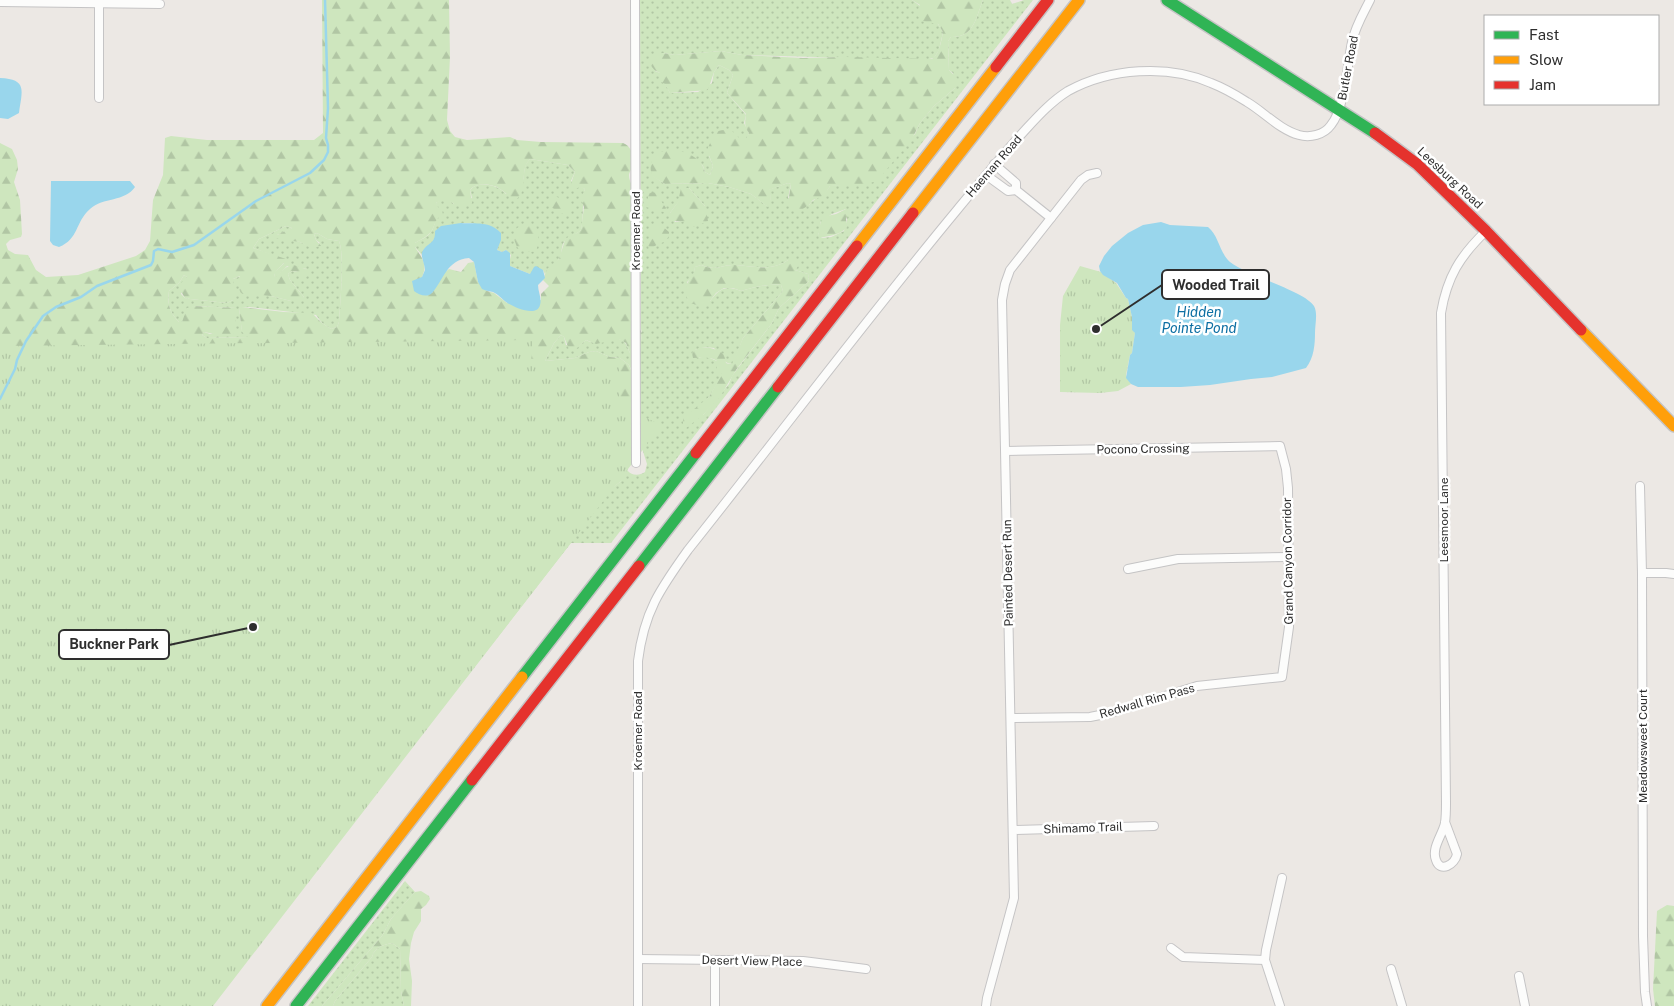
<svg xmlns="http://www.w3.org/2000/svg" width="1674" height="1006" viewBox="0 0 1674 1006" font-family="'Public Sans',sans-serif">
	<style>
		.grass { fill: url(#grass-dots); fill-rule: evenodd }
		.forest { fill: url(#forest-firs); fill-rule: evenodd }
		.park { fill: url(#park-tufts) }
		.water { fill: #99d6ec }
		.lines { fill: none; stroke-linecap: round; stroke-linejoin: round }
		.stream { stroke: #99d6ec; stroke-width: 2.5 }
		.street-casing { stroke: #c5c4c5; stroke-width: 10 }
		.fast-casing { stroke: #c5c4c5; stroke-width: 14 }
		.slow-casing { stroke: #c5c4c5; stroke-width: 14 }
		.jam-casing { stroke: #c5c4c5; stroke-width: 14 }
		.street { stroke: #fcfcfb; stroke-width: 8 }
		.fast { stroke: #30b455; stroke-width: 11 }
		.slow { stroke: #ff9f0a; stroke-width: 11 }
		.jam { stroke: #e5322d; stroke-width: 11 }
		.labels { text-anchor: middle; stroke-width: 5; stroke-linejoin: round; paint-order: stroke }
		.street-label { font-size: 12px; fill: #2e2e2e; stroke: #fff }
		.water-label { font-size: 14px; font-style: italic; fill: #0d6fa3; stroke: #fff }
		.leader { fill: none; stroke: #2e2e2e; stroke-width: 2 }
		.callout-dot { fill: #2e2e2e; stroke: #fff; stroke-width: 2 }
		.callout { fill: #fff; stroke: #2e2e2e; stroke-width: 2 }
		.callout-label { font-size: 14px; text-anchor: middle; font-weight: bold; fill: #2e2e2e }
	</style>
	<defs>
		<pattern id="grass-dots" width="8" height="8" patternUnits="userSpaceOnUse" patternTransform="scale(1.25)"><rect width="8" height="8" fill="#cee6be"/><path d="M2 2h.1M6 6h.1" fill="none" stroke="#b1c6a4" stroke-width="1.8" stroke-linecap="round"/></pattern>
		<pattern id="forest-firs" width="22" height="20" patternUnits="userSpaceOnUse" patternTransform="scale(1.25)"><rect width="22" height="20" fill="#cee6be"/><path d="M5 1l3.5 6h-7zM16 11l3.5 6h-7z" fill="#b1c6a4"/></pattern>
		<pattern id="park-tufts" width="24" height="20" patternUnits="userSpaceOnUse" patternTransform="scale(1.25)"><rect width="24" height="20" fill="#cee6be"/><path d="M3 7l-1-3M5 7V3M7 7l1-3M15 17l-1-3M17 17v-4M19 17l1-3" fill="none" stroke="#b1c6a4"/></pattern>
	</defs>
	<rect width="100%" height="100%" fill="#ece8e4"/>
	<!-- grass -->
	<g class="grass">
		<path d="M640 0H912C924 8 936 19 943 32L939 50 934 58 924 60 742 55 721 51 675 55 663 53 655 71 660 73 670 93 698 92 712 83 714 72 719 65 729 70 733 75 727 93 746 115 744 123 749 133 746 141H741L709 156 713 166 710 175 705 172 703 166 695 158 653 176 665 184 708 183 729 187 751 194 767 206C771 201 772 196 768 190L788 183 791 184 788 198 809 205C815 197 825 196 830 186L841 185 903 148 915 134 920 123 934 106 955 88 953 73 949 70 948 41 951 37C974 38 976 17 983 0H1010L1012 4 1024 0H1033L611 543H571L440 711 0 860V685L468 595 620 482 627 470C632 476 639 476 645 472L647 464 641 445 640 350 642 333 641 329ZM689 188 705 206 687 221 675 222 670 213ZM846 209 847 220 844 231 831 237 822 238 818 235 820 230V222L832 214ZM788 260 795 270 808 274 809 281 779 308 772 323 732 376 729 384 703 415V403L709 397 723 374 717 365V361L705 356 699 358 695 350 705 347 714 348C719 354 724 365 733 364L743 338 783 291 781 285C766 284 755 287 741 291 726 285 720 288 710 301L688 302 687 282 694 276 695 267 701 265C719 272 720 264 735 265 753 266 772 272 788 260Z"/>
		<path d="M530 159 568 165 575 172 571 181 585 189C582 195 584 220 581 230 575 236 567 235 563 244 561 249 562 255 559 259 555 265 548 267 545 274L543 270 530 274 510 266 509 263 511 255 506 250 502 252 497 250 498 247 473 223H461L436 235 432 243 425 248 422 255 415 247V243C420 239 427 238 430 233 434 229 434 222 438 217L436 203 440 200H449L454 204 472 198 470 190C478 180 499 185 506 194L524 179C524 171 524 165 530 159Z"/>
		<path d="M286 226 292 228 289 230 277 235 300 242 311 247 320 243 316 240 314 234 317 233 327 239 339 241C345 257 340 303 339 322L337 327 331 329 322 323 316 315 249 307 239 308 242 331 249 337 207 338 202 335 204 332 210 334 236 329V308L193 306 182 322H179C170 313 167 304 169 291L179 283 184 275 187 277 181 294 185 298 190 299 227 303 233 300V279L241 276 240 281 271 296 291 301 304 297 290 280 288 274 292 271 298 272 307 269 287 266 276 278 274 277 275 272 284 263 272 255 253 248 259 239Z"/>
		<path d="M561 335 564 337 566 345 579 346 586 340C600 348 611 335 622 340 629 344 627 352 633 356V373L629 365 620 358 610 357 596 351 589 352 575 358 545 361 554 343Z"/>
		<polygon points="405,881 415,892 391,919 382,936 322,1006 308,1006"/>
		<path d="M392 943 400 949 401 991 404 1006H333L335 1001 372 957C375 947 382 945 392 943Z"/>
	</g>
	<!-- forest -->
	<g class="forest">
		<path d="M322 0H449L450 57 447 120 450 131 455 137 467 140 510 137 517 140 541 142 623 143C633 147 634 158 632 168 631 170 629 173 629 175 629 180 631 184 633 187L632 224 641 238 637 260 640 292 639 328 642 333 640 350 631 356 626 343 619 339 596 344 586 340 576 349H569L564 337 561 335 554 343 545 361 575 358 589 352 596 351 610 357 620 358 629 365 633 375 632 383C634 408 635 451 626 474 624 479 619 483 615 486L619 385 0 371V143L12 149 17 160 18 169 14 182 20 200 22 234 21 237 10 240 6 244 8 250 15 254 28 255 36 270 46 277 78 275 136 256 145 250 150 241 153 200 163 175 165 138 171 136 207 140H314L323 133ZM530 159 568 165 575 172C573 178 569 184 575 189L580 187 585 189 581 199 584 207 581 230 577 233 569 236 565 240 559 259 547 269 543 280 549 286 541 294V300L507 303 494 293 487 291 478 282 474 262 468 263 461 272 449 269 444 273 432 293 422 277C428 264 422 258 415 247V243C419 240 425 238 429 234 436 228 433 219 443 215L442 210 438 207 436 203C451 192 455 215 472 203L470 190C476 182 493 184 500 189 507 193 508 198 517 199 530 186 518 172 530 159ZM286 226 292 228 277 235 274 238 300 242 311 248 321 246 316 240 314 234 317 233 327 239 339 241C345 256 340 303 339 322L337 327 331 329 322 323 312 313 284 312 241 307 239 308 242 332 248 337 207 338 202 335 204 332 219 335H233L236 329V308L193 306 187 308 182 322H179C170 313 167 304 169 291L179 283 184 275 187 277 181 283 180 290 185 298 190 299 227 303 233 300 235 291 233 279 240 276 239 289 241 293 271 296 291 301H299L304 297 290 280 288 274 292 271 298 272 306 277 310 273C307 269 305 269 300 267 288 262 285 269 276 277H274C275 269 283 266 286 259L253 248 259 239Z"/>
		<path d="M912 0H983C976 17 974 38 951 37L948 41 949 70 958 79 955 88 934 106 920 123 912 139 877 181 863 185 830 186C824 196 824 196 813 200L809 205 801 210 792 208 788 203 791 184 788 183 769 190C772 196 771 201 768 207L751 194 729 187 708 183 665 184 652 176C641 140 699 145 705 172L710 175 713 166 707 150 715 132C730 128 731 129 741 140L745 141 749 133C744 127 745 122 746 114L727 93 733 75 729 70 719 65 714 72 708 90 670 93 665 84 660 81V73C651 69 648 63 653 54L663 53 675 55 721 51 742 55 803 58 846 57 932 59C940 53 941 41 943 32L938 24 921 21 916 13 920 5Z"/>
		<path d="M681 188H689L705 206 708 221 694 227C684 219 680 224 669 219L670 213 678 202Z"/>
		<polygon points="659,192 661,201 666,208 664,212 646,207 649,193"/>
		<path d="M555 196 572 204 571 213C562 217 558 210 550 207L549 203Z"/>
		<path d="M846 209 850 210 846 219 847 227C841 235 829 236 819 238L818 235C821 228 819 223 822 217L836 214Z"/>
		<path d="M525 223 536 226 539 241 536 251C531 253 521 251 517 247L514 239 517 228Z"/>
		<path d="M650 225 662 226 669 232C669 244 658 242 651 249L648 247 650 240Z"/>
		<path d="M788 260H795L799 265 795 270 808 274 809 281 779 308 772 323 736 370 720 397 703 415 686 428 683 424V418L709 397 722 374 717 369V361C710 356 701 358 693 358L692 353C701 343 714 348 724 354L726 363 729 364H732L743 338 783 291 781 285C766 284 755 287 741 291L733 288H724L716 293 710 301 699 306 688 302C687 296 684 287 688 282 692 276 694 275 695 267L701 265C718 272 721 264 735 265 753 266 772 272 788 260Z"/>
		<path d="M421 891 429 896 430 899 426 905 421 909V921L414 932 411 943 409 959 412 981 411 1006H404L401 991 400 949 392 943C382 945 375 947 372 957L335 1001 333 1006H322L382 936 391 919 397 912 415 892Z"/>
		<polygon points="1667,905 1674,906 1674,1006 1655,1006 1653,989 1657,911"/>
	</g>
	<!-- park -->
	<g class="park">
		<polygon points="1080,266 1101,272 1116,283 1126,298 1128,299 1132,317 1132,328 1135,333 1132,353 1130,355 1126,375 1131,384 1118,391 1100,393 1060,392 1060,325 1063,296"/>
		<polygon points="533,340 531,362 619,360 619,406 662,425 213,1006 0,1006 0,346"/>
	</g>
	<!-- water -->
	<g class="water">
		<path d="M0 78C28 79 22 91 19 113L8 119 0 118Z"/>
		<path d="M51 181H130L135 187C125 202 103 197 90 209 75 222 79 239 59 247L53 245 50 241Z"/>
		<path d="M1161 222 1170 225 1208 227C1219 236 1219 252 1230 262 1248 276 1305 291 1314 306 1318 313 1315 324 1315 333 1315 344 1314 358 1306 368L1272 377 1251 379 1210 385 1181 387H1138L1131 384 1126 378 1130 355 1132 353 1135 333 1132 330V317L1128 299 1126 298 1117 283 1103 275 1100 271 1099 266 1104 256 1112 246 1128 233 1143 225Z"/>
		<path d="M461 223C476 224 490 221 501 233V240L497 250 502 252 506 250 510 253V266L530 274 534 267 536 266 543 270 545 278 538 285C538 292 542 298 540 305 537 318 513 307 506 302 502 299 498 294 493 292 490 291 486 291 482 289L478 282 474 262 469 258C446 260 444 280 432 293 427 298 419 295 414 291L412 281 422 277 425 270C425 265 421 257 422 253 425 243 436 245 435 231L441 226Z"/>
	</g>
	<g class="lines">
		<!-- stream -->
		<polyline class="stream" points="0,399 15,369 17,360 26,341 43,316 56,307 81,297 97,286 151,265 153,261 154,251 158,249 172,252 194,245 256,201 310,173 324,160 328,152 328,145 326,138 328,108 325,0"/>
		<!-- street casing -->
		<g class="street-casing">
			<g id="street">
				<polyline points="635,0 636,463"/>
				<polyline points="0,2 160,4"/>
				<polyline points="99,98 99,3"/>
				<polyline points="994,164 1016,183 1016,190"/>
				<polyline points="986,175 1008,191 1016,190 1051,218"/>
				<polyline points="1006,451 1280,446 1286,469 1288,488 1289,627 1282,677 1197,686 1110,713 1090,717 1011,718"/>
				<polyline points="1640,486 1642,573 1643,936 1645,992 1647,1006"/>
				<polyline points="1128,569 1178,559 1288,557"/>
				<polyline points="1642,573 1666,573 1674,574"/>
				<path d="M1445 822 1457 854C1455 865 1440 873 1436 860 1431 848 1443 834 1445 823 1446 816 1446 809 1446 803L1441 313C1447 277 1460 256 1486 231"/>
				<polyline points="1013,830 1154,826"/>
				<polyline points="1171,948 1183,957 1265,960"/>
				<polyline points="638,959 803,961 866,969"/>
				<polyline points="1391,969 1402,1006"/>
				<polyline points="1519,976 1525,1006"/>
				<path d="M638 1006V661C644 612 660 589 688 550 778 437 865 321 957 210 980 182 1002 155 1027 128 1039 115 1052 101 1068 91 1110 68 1168 64 1211 83 1224 88 1236 95 1247 102 1264 112 1280 130 1299 135 1310 138 1324 135 1331 125 1345 108 1347 65 1352 42 1355 27 1363 14 1370 0"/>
				<polyline points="715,1006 715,960"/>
				<polyline points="986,1006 987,998 1014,898 1002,300 1005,284 1010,270 1081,180 1088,175 1097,173"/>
				<polyline points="1280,1006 1265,960 1266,950 1282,878"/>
			</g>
		</g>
		<!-- fast casing -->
		<g class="fast-casing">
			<g id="fast">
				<polyline points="1167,0 1375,133"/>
				<polyline points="639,566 778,387"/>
				<polyline points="522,677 696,453"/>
				<polyline points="296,1006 472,780"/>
			</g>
		</g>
		<!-- slow casing -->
		<g class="slow-casing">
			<g id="slow">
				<polyline points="913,213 1079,0"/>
				<polyline points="857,246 996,67"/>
				<polyline points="1581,330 1674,426"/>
				<polyline points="267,1006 522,677"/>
			</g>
		</g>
		<!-- jam casing -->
		<g class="jam-casing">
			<g id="jam">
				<polyline points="996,67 1048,0"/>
				<polyline points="1375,133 1417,164 1486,231 1581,330"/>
				<polyline points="778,387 913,213"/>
				<polyline points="696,453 857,246"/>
				<polyline points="472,780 639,566"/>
			</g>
		</g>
		<!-- street -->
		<use href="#street" class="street"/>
		<!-- fast -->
		<use href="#fast" class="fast"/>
		<!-- slow -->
		<use href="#slow" class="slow"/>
		<!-- jam -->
		<use href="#jam" class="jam"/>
	</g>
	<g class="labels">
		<!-- street labels -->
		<g class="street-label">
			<text transform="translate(1348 68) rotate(-79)" y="4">Butler Road</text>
			<text transform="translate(994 166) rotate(-49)" y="4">Haeman Road</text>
			<text transform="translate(1450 178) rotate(43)" y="4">Leesburg Road</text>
			<text transform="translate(636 231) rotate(-90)" y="4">Kroemer Road</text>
			<text transform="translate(1143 449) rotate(-1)" y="4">Pocono Crossing</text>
			<text transform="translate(1444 520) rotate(-90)" y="4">Leesmoor Lane</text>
			<text transform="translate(1288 561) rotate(-91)" y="4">Grand Canyon Corridor</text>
			<text transform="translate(1008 573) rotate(-91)" y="4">Painted Desert Run</text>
			<text transform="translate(1147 701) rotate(-16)" y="4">Redwall Rim Pass</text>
			<text transform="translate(638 731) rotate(-90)" y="4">Kroemer Road</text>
			<text transform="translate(1643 746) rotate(-90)" y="4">Meadowsweet Court</text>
			<text transform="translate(1083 828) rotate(-2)" y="4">Shimamo Trail</text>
			<text transform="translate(752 961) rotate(1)" y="4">Desert View Place</text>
		</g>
		<!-- water labels -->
		<g class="water-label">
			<text x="1199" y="317">Hidden<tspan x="1199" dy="16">Pointe Pond</tspan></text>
		</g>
	</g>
	<!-- callouts -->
	<path class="leader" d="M1096 329L1162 285M253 627L169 645"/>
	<g class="callout-dot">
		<circle cx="1096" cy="329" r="5"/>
		<circle cx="253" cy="627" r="5"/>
	</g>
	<g class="callout">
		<rect x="1162" y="270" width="107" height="29" rx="5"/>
		<rect x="59" y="630" width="110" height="29" rx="5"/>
	</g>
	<g class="callout-label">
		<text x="1216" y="290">Wooded Trail</text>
		<text x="114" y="649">Buckner Park</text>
	</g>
	<!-- legend -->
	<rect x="1484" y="15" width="175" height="90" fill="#ffffff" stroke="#ababab"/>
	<rect x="1494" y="31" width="25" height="8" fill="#30b455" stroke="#ababab"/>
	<text x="1529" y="40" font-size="15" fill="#2e2e2e">Fast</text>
	<rect x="1494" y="56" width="25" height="8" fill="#ff9f0a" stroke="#ababab"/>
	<text x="1529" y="65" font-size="15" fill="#2e2e2e">Slow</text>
	<rect x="1494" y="81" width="25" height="8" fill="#e5322d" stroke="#ababab"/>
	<text x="1529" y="90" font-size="15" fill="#2e2e2e">Jam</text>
</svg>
